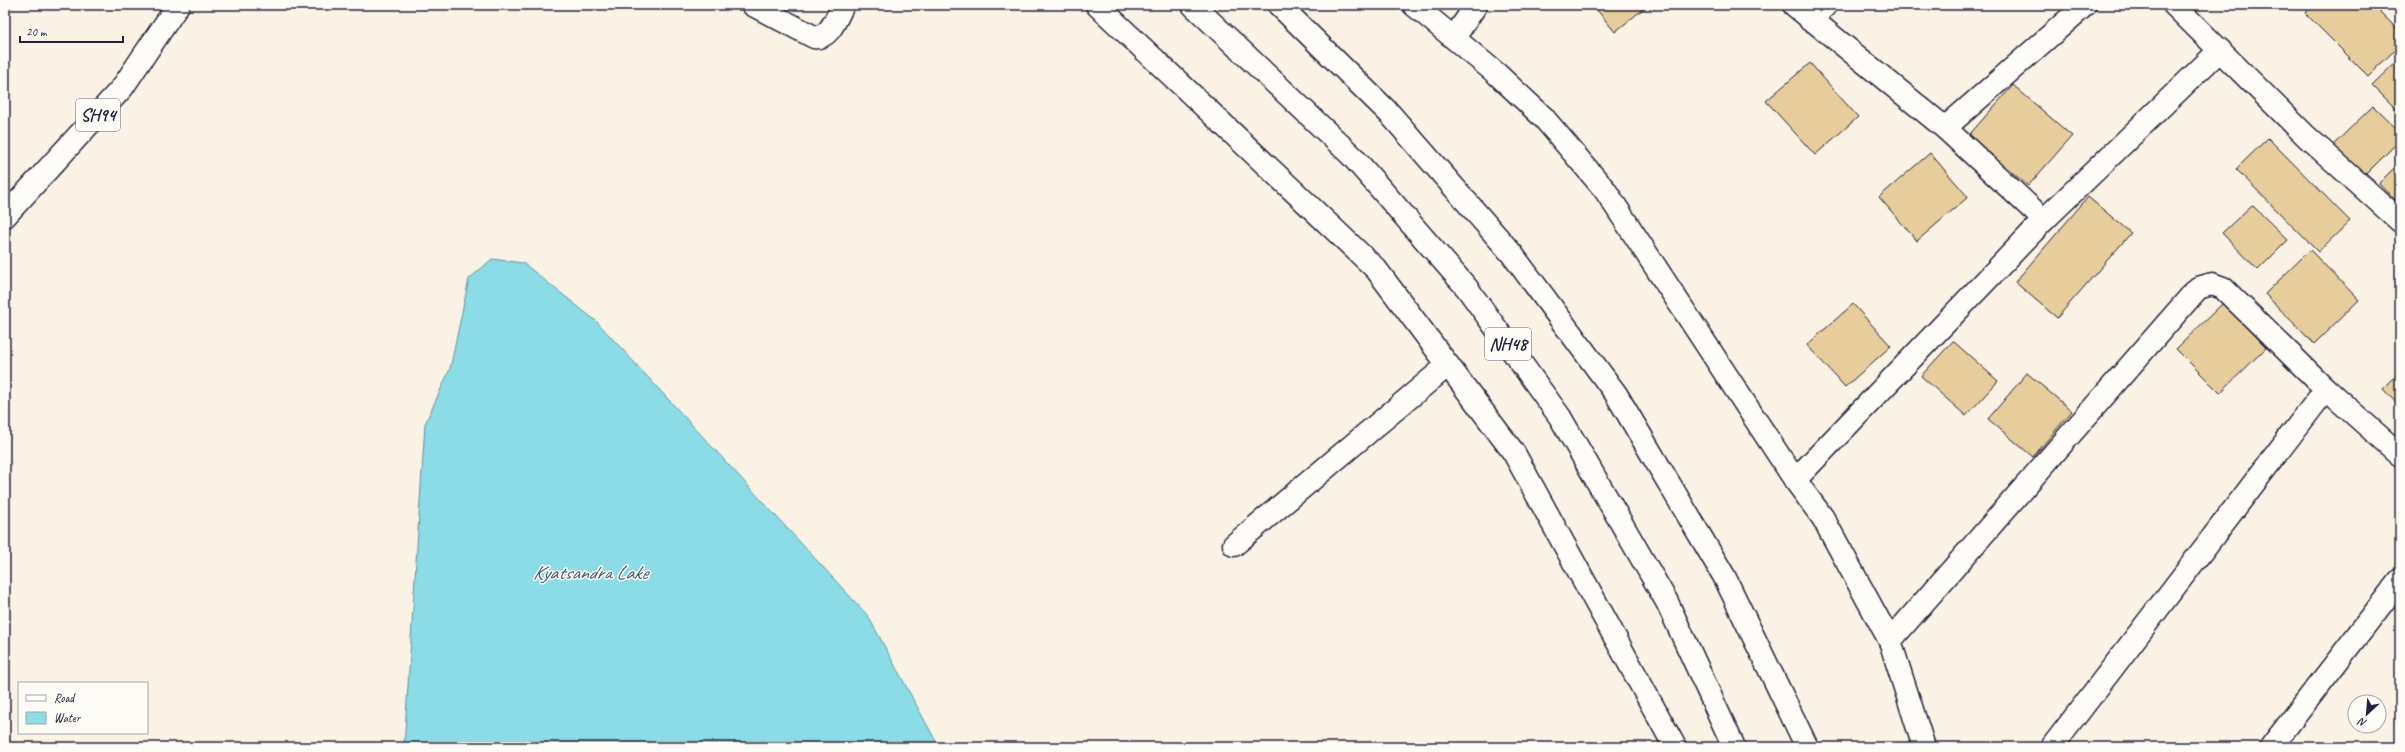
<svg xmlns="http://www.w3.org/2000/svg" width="2405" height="752" viewBox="0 0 2405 752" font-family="Caveat,sans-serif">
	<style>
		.water { fill: #8bdce6; stroke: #6192a2 }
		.building { fill: #e7cc9c; stroke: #22223b }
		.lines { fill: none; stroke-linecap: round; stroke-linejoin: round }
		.minor-casing { stroke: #22223b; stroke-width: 25 }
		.major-casing { stroke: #22223b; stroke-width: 25 }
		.highway-casing { stroke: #22223b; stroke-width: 25 }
		.minor { stroke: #fdfcf7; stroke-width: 22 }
		.major { stroke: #fdfcf7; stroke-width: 22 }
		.highway { stroke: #fdfcf7; stroke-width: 22 }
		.labels { text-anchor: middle; stroke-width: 3; stroke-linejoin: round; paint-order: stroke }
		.shield { fill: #fdfcf7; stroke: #646373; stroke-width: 1 }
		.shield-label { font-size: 18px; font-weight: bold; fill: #22223b }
		.water-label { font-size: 20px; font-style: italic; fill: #425a6e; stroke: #fdfcf7 }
	</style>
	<rect width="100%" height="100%" fill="#f9f2e5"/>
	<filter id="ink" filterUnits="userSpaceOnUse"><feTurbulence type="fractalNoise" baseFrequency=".025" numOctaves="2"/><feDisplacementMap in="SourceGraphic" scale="8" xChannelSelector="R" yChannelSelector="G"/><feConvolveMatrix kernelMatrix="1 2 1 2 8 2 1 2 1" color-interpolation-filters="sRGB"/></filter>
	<g filter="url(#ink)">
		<!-- water -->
		<polygon class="water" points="492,259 523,263 596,321 868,616 939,747 404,747 425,424 450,369 469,279"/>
		<!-- building -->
		<g class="building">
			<polygon points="1593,5 1648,5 1615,32"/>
			<polygon points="2312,5 2373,5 2400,32 2400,45 2368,76 2305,13"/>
			<polygon points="2400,58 2400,113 2372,85"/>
			<polygon points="1810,63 1858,117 1815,155 1766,101"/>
			<polygon points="2013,85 2072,136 2028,186 1969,135"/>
			<polygon points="2373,106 2400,132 2400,140 2362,178 2331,147"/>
			<polygon points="2268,138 2350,221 2318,252 2236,169"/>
			<polygon points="1930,153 1968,197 1917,241 1879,197"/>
			<polygon points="2400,162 2400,205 2379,183"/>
			<polygon points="2088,197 2131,233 2057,318 2015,282"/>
			<polygon points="2252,205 2288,240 2258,270 2222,233"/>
			<polygon points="2310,250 2359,300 2314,344 2265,294"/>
			<polygon points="2223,303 2266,348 2220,393 2176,349"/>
			<polygon points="1853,304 1891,346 1845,387 1807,345"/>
			<polygon points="1953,341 1998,381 1966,416 1921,376"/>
			<polygon points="2400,372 2400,407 2383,389"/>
			<polygon points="2027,373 2072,411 2033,457 1988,419"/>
		</g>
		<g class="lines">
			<!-- minor casing -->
			<g class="minor-casing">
				<g id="minor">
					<path d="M753 5 814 37C830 39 836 18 843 5"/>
					<polyline points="1097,5 1376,269 1514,453 1675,747"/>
					<polyline points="1414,5 1497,74 1543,117 1605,190 1795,480 1823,518 1890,641 1924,747"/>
					<polyline points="1794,5 1945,128 2044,220"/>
					<polyline points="2174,5 2306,136 2400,221"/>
					<polyline points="1810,20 1826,5"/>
					<polyline points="1454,38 1476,5"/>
					<polyline points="1945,128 2085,5"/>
					<polyline points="2326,389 2400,455"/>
					<polyline points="1795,480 2044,220 2220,50"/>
					<polyline points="1234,545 1448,365"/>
					<polyline points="1890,641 2198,288 2212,284 2223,288 2326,389 2052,747"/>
					<polyline points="2271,747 2400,580"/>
				</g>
			</g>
			<!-- major casing -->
			<g class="major-casing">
				<polyline id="major" points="5,216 122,88 178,5"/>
			</g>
			<!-- highway casing -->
			<g class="highway-casing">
				<g id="highway">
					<polyline points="1193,5 1352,156 1467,288 1560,417 1667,602 1734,747"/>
					<polyline points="1279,5 1390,114 1512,254 1616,394 1724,576 1807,747"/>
				</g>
			</g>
			<!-- minor -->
			<use href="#minor" class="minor"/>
			<!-- major -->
			<use href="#major" class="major"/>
			<!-- highway -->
			<use href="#highway" class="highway"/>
		</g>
	</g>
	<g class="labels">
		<!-- shield labels -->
		<g class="shield">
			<rect x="76" y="99" width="44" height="32" rx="3"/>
			<rect x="1485" y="328" width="46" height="32" rx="3"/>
		</g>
		<g class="shield-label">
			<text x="98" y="121">SH94</text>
			<text x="1508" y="350">NH48</text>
		</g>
		<!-- water labels -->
		<g class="water-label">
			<text x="590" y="579">Kyatsandra Lake</text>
		</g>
	</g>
	<!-- margin -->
	<rect width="2405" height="752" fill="none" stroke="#fdfcf7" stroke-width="20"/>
	<rect x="10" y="10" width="2385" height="732" fill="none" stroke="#22223b" stroke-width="1.5" filter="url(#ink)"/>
	<!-- legend -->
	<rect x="18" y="682" width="130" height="52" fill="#fdfcf7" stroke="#a5a5ac"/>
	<rect x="26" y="695" width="20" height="6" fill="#fdfcf7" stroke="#a5a5ac"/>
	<text x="54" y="702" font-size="12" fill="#22223b">Road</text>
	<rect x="26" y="712" width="20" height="12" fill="#8bdce6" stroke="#a5a5ac"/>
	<text x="54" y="722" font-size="12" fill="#22223b">Water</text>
	<!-- north arrow -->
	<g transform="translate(2367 714) rotate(206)"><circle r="19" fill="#fdfcf7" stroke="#a5a5ac"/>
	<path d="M0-3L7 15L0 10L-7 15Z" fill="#22223b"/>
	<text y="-6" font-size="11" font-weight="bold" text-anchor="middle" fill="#22223b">N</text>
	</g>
	<!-- scale -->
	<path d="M20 36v6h103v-6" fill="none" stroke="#22223b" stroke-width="2"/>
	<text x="26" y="36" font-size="12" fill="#22223b" stroke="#fdfcf7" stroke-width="3" paint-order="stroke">20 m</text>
</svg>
